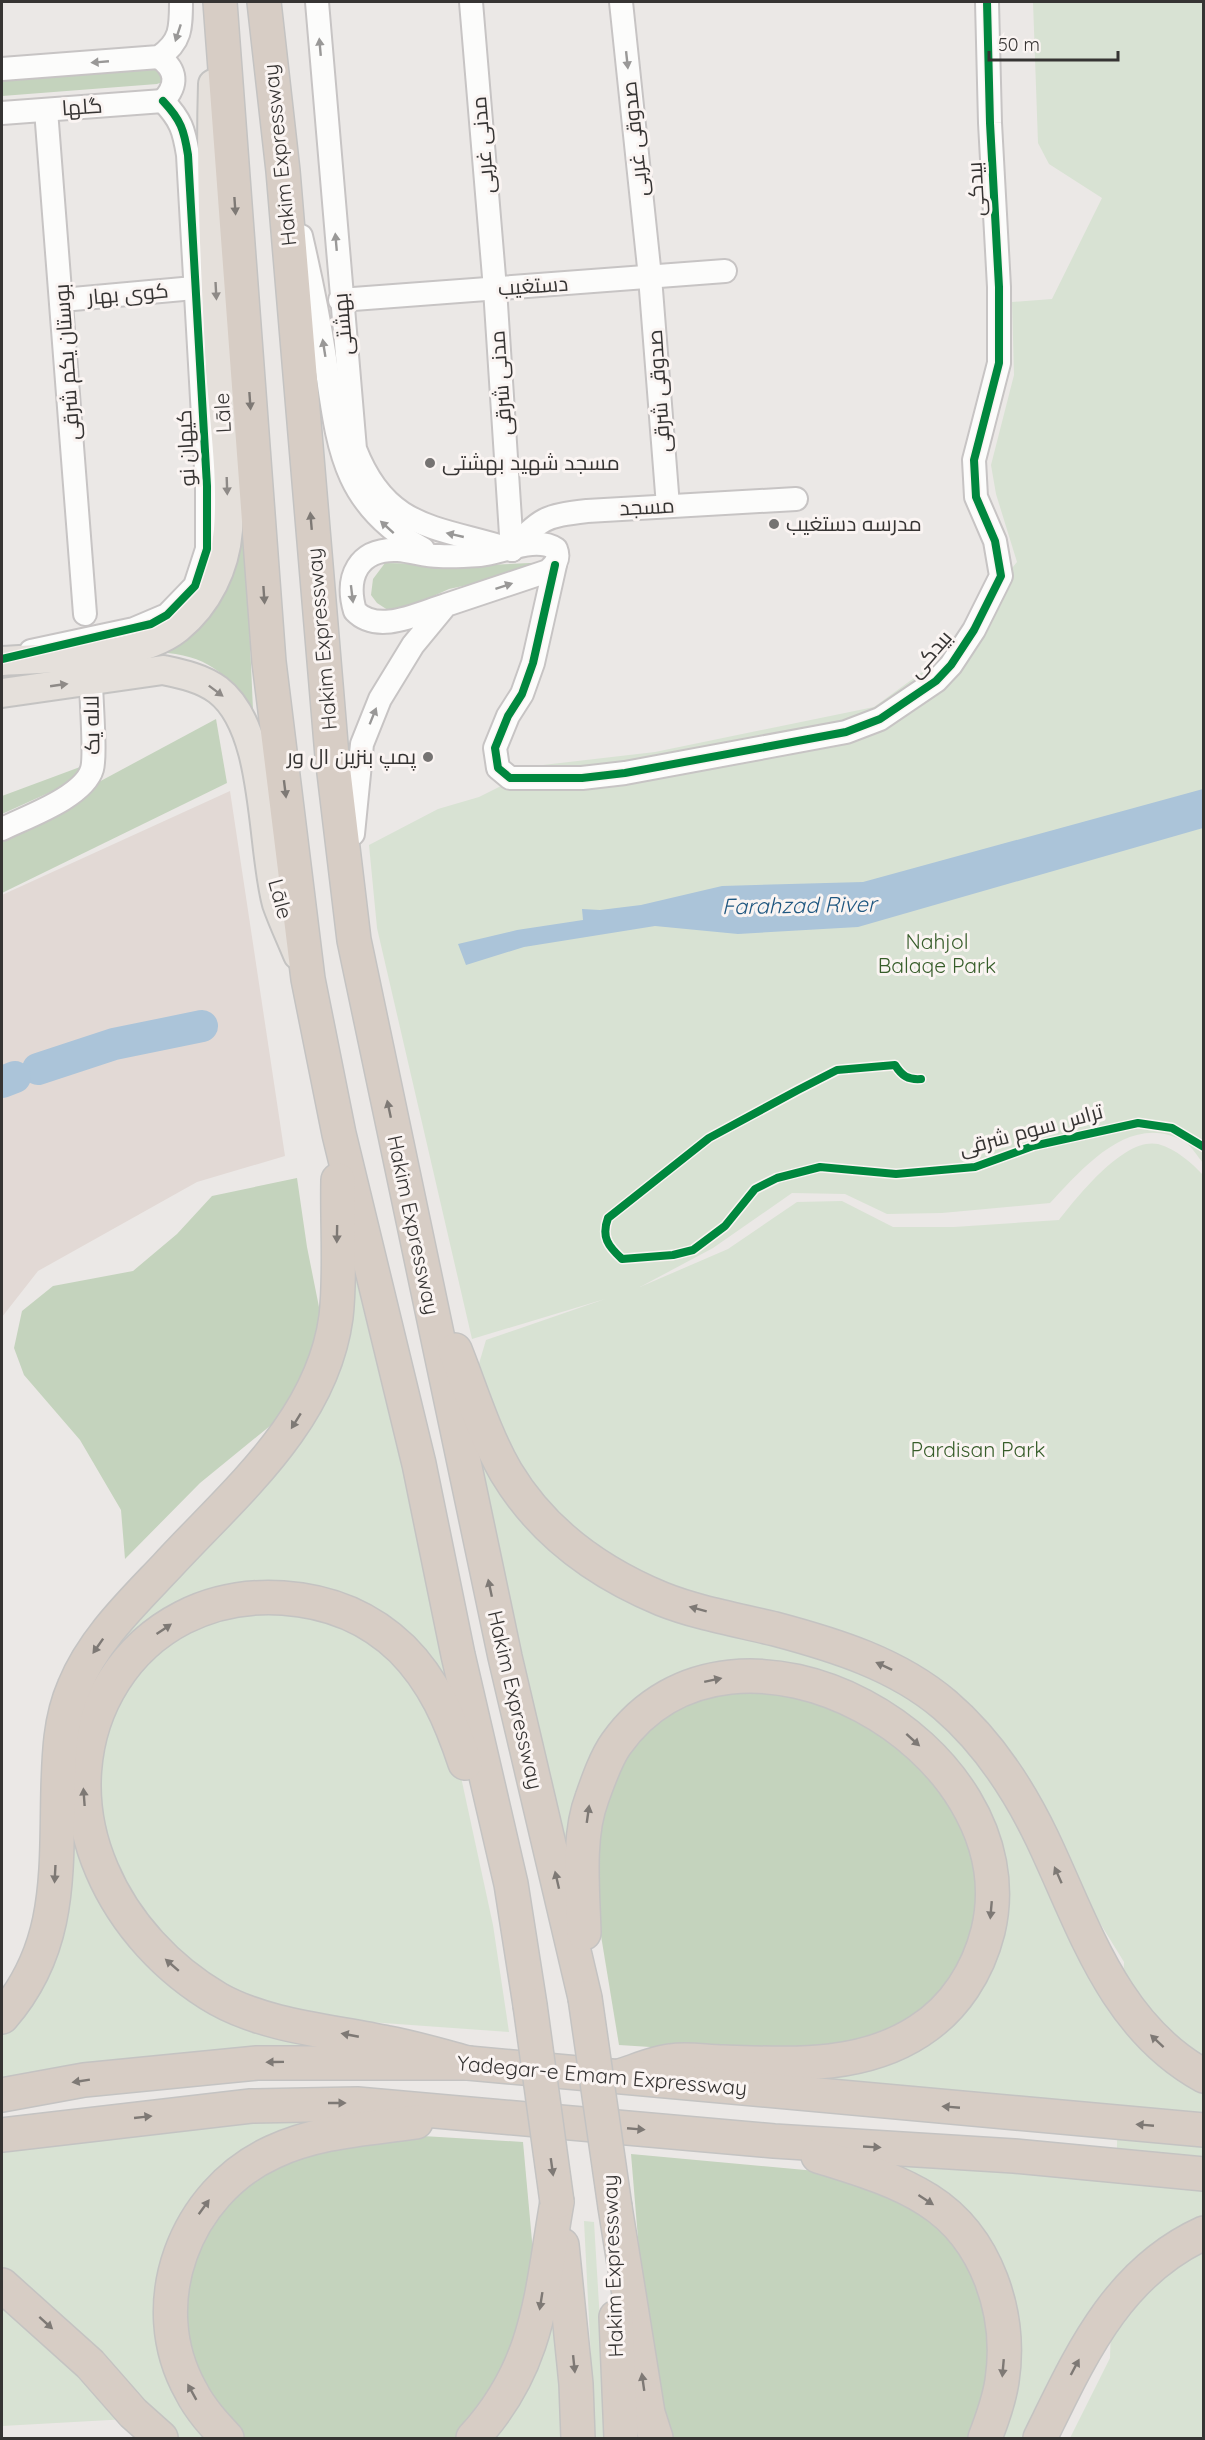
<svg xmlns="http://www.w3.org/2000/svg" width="1205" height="2440" viewBox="0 0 1205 2440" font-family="Quicksand,Cairo,sans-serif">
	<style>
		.built { fill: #e2d9d5 }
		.green { fill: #d8e2d3 }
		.forest { fill: #c4d3bd }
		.water { fill: #abc4d9 }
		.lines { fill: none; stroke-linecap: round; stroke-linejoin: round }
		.river { stroke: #abc4d9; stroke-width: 32 }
		.minor-casing { stroke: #c7c4c4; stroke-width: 26 }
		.major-casing { stroke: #c4c3c2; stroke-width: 32 }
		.highway-casing { stroke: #c4c3c2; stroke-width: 36 }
		.minor { stroke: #fcfcfb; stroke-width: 22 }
		.major { stroke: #e5e0db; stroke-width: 28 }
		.highway { stroke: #d7cdc5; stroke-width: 33 }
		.highway-bridge-casing { stroke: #c4c3c2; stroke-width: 36; stroke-linecap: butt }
		.highway-bridge { stroke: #d7cdc5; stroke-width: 33 }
		.cycleway-casing { stroke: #faf4f2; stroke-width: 11 }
		.cycleway { stroke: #00873e; stroke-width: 8 }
		.oneway { fill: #999897 }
		.oneway2 { fill: #7e7975 }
		.oneway3 { fill: #8e8a87 }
		.poi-dot { fill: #757372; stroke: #faf4f2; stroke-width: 2 }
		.labels { text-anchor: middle; stroke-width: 6; stroke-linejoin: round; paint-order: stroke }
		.street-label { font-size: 21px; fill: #363433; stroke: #faf4f2 }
		.poi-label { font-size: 21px; fill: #363433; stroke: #faf4f2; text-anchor: start }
		.park-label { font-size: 21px; fill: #375d2a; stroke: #faf4f2 }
		.water-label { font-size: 22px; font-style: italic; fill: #1f5780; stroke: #faf4f2 }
	</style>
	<rect width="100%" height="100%" fill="#ebe8e6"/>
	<!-- built -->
	<polygon class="built" points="230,791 285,1156 197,1182 38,1271 2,1317 2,895"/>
	<!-- green -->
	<g class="green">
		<path d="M1033 2H1203V1163C1198 1157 1192 1147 1185 1142 1131 1110 1083 1168 1050 1203L942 1213 887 1214 845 1194 792 1193 713 1248 640 1287 728 1249 797 1202 842 1201 893 1227H954L1059 1220C1078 1196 1124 1137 1158 1144 1176 1149 1192 1163 1203 1175V2438H1070L1110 2358 1112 2292C1072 2338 1054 2384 1027 2438H996C1029 2348 1019 2251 934 2192 908 2174 876 2166 846 2156L1116 2180 1118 2109 668 2068C726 2069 789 2077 847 2068 915 2058 974 2010 994 1944 1048 1765 782 1583 638 1709 611 1732 591 1759 581 1794 570 1833 575 1875 578 1915L547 1765 453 1366C498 1490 539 1567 671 1611 712 1625 755 1632 796 1645 860 1664 903 1680 954 1725 1020 1782 1043 1873 1081 1948 1092 1970 1103 1999 1122 2015L1124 1962 1079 1889 1020 1774 987 1734 926 1678 880 1652 692 1600 650 1583 569 1529 533 1491 490 1408 478 1367 486 1340 605 1299 472 1339 377 928 369 845 438 809 479 797 543 765 655 752 874 707 932 665 1017 562 996 494 991 465 1014 375 1012 302 1052 299 1102 198 1049 164 1038 143Z"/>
		<path d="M348 1246 466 1728 381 1621 199 1600 74 1757 147 1956 360 2045C240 2045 119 2056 2 2078V2030L14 2017 66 1774 95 1665 289 1445Z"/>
		<polygon points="231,1611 330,1616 401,1662 461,1777 493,1925 509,2032 327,2019 236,1996 153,1935 101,1843 96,1745 148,1651"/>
		<polygon points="253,2118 378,2118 212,2438 173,2438 2,2274 2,2153"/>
		<polygon points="584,2221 594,2222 607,2438 595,2438"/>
		<polygon points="556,2277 566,2438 486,2438"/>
		<polygon points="2,2295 128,2419 2,2426"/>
	</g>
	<!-- forest -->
	<g class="forest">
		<polygon points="156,62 165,81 157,84 2,96 2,76"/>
		<path d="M241 529 245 530 253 710C225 671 207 656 159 652Z"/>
		<polygon points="551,562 541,569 449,589 394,614 377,603 371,595 373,579 385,563 487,565"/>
		<polygon points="216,719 227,783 2,893 2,834"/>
		<polygon points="80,767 77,780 2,814 2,796"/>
		<polygon points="297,1178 307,1247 323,1327 292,1408 200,1483 125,1559 121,1510 80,1440 24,1375 14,1348 22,1311 53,1286 133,1271 177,1234 212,1196"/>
		<polygon points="745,1685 837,1705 911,1752 951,1800 979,1864 971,1950 924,2014 862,2046 760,2054 619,2045 592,1881 595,1827 633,1740 666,1711"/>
		<polygon points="406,2135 523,2142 535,2274 520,2345 456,2438 243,2438 198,2382 182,2316 200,2231 269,2163"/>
		<polygon points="631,2154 827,2172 858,2179 945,2227 986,2293 993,2379 973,2438 664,2438 647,2347"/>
	</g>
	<!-- water -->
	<polygon class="water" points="1203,789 1203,828 858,927 738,934 655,926 524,947 466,965 458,944 517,930 583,920 582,909 600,910 641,905 722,886 863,882"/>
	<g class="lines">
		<!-- river -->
		<g class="river">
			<polyline points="38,1069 114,1044 202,1026"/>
			<polyline points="2,1082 15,1077"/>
		</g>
		<!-- minor casing -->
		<g class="minor-casing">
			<g id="minor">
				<path d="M317 2 355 449C386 529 434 526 506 548"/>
				<polyline points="471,2 495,289 512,550"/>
				<polyline points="621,2 650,277 668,506"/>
				<path d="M159 57C177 70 178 85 163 101"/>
				<path d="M2 69 159 57C181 42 181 28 181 2"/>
				<polyline points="46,110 85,614"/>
				<polyline points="2,113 163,101"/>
				<path d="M301 236C310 275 318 313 324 352 338 438 337 503 423 549"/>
				<polyline points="62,300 194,288"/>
				<polyline points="340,300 725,271"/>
				<path d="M512 550C541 518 544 516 587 511L796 499"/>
				<polyline points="555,565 533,663 522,694 508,716 495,748 498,768 510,778 582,778 625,773 846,732 880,719 936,681 951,665 974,630 1001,576 995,541 976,497 974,460 999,363 999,287 990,123 987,2"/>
				<path d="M31 651 134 629 167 615 195 586 207 549V486L188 155C184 130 181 120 163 101"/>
				<path d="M2 829C26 817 84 797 92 769 96 755 91 699 91 681"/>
				<path d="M353 834 362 744 380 699 413 645 446 605 548 571C555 565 560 559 556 549 536 535 502 553 480 555 466 556 452 557 439 556 425 556 412 551 398 550 358 548 345 577 355 611 378 635 419 613 446 605"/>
			</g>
		</g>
		<!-- major casing -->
		<g class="major-casing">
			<g id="major">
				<path d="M2 661C52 657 137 661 178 628 208 604 225 567 228 530 232 477 224 423 220 370 215 275 210 179 213 84"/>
				<path d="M2 693 163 670C182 674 202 678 218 690 269 729 261 846 277 904 283 921 291 938 298 955"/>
			</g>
		</g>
		<!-- highway casing -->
		<g class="highway-casing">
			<g id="highway">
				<polyline points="220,2 269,662 308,979 339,1134 419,1464 458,1655 511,1884 530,2005"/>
				<polyline points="264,2 283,171 332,756 354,940 505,1657 585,1998"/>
				<path d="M455 1350C471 1390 484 1434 506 1472 542 1532 599 1573 662 1599 697 1613 738 1620 775 1629 835 1645 897 1664 945 1705 987 1741 1018 1788 1042 1838 1084 1926 1113 2026 1204 2076"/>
				<path d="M465 1763C451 1721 434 1681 402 1649 369 1617 328 1601 283 1598 132 1588 44 1737 102 1870 125 1924 168 1970 218 1999 268 2027 333 2031 388 2043 415 2048 442 2056 468 2063"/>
				<path d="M584 1933C583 1892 577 1837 592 1798 598 1781 606 1758 616 1744 734 1578 1032 1746 988 1931 978 1971 955 2008 919 2031 861 2069 790 2064 724 2062 707 2062 687 2058 671 2061 654 2063 636 2071 620 2076"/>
				<path d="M2 2017C62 1948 56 1874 58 1789 59 1754 60 1719 74 1687 93 1640 132 1603 166 1567 233 1494 322 1422 336 1317 341 1275 337 1224 338 1180"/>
				<polyline points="2,2095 84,2080 257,2063 468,2063 1204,2130"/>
				<polyline points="2,2135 251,2106 357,2104 774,2141 1014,2156 1204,2174"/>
				<path d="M818 2156C856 2168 895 2179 928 2200 988 2238 1012 2315 1002 2381 999 2401 992 2420 985 2438"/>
				<polyline points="615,2207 648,2413 656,2438"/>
				<polyline points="562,2245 576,2384 578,2438"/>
				<polyline points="2,2285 90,2364 133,2413 161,2438"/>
				<polyline points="616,2317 621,2438"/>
				<path d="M227 2438C214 2424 200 2409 191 2391 142 2304 185 2192 273 2152 318 2131 367 2129 416 2122"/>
				<path d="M473 2438C540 2365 541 2294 557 2202"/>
				<path d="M1040 2438C1080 2357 1116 2273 1204 2233"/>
			</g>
		</g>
		<!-- minor -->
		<use href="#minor" class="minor"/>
		<!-- major -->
		<use href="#major" class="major"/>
		<!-- highway -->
		<use href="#highway" class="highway"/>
		<!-- highway-bridge casing -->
		<g class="highway-bridge-casing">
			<g id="highway-bridge">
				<polyline points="585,1998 615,2207"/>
				<polyline points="530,2005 557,2202"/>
			</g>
		</g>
		<!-- highway-bridge -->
		<use href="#highway-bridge" class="highway-bridge"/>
		<!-- cycleway casing -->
		<g class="cycleway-casing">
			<g id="cycleway">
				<polyline points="555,565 533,663 522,694 508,716 495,748 498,768 510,778 582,778 625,773 846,732 880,719 936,681 951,665 974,630 1001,576 995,541 976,497 974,460 999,363 999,287 990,123 987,2"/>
				<path d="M2 659 151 624 167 615 195 586 207 549V486L188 155C184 130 181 120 163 101"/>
				<path d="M921 1079C908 1080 902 1076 895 1065L837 1070 798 1090 709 1138 608 1218C601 1237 608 1246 622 1259L673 1255 693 1250 725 1226 755 1189 777 1178 820 1167 896 1174 975 1167 1033 1146 1138 1123 1172 1128 1204 1147"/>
			</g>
		</g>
		<!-- cycleway -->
		<use href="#cycleway" class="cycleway"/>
	</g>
	<!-- one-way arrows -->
	<defs><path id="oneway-solid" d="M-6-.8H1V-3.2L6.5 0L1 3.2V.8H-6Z" transform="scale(1.5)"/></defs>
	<g class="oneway">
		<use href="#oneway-solid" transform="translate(178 33) rotate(108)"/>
		<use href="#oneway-solid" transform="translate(320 47) rotate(-95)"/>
		<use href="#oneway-solid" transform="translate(627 60) rotate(84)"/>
		<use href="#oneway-solid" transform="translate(100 62) rotate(175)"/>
		<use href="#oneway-solid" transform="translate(336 242) rotate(-95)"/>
		<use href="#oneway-solid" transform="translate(324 348) rotate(-99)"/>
		<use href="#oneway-solid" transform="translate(387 527) rotate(-138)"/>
		<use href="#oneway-solid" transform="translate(455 535) rotate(-167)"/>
		<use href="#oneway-solid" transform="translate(504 586) rotate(-18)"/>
		<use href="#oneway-solid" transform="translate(352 594) rotate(83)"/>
		<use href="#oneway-solid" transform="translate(373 716) rotate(-68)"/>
	</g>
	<g class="oneway2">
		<use href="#oneway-solid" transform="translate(235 206) rotate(86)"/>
		<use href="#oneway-solid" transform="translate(250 401) rotate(86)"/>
		<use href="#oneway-solid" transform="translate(311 521) rotate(-95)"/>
		<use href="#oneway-solid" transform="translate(264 595) rotate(86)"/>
		<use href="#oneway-solid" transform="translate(285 789) rotate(83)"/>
		<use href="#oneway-solid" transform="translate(389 1109) rotate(-102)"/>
		<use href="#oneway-solid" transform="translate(337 1234) rotate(91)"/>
		<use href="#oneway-solid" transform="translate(296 1421) rotate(122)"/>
		<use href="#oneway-solid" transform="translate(490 1588) rotate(-102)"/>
		<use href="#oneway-solid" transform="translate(698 1609) rotate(-165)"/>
		<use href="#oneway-solid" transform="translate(164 1629) rotate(-34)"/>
		<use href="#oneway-solid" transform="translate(98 1646) rotate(125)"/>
		<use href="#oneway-solid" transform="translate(884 1666) rotate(-155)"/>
		<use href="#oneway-solid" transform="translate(713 1680) rotate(-12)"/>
		<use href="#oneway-solid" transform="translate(913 1740) rotate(42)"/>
		<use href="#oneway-solid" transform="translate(84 1797) rotate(-94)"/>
		<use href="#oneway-solid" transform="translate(588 1814) rotate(-82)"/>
		<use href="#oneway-solid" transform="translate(55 1874) rotate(93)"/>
		<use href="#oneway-solid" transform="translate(1058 1875) rotate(-114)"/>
		<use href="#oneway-solid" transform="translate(557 1880) rotate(-103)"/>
		<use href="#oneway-solid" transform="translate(991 1910) rotate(95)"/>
		<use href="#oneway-solid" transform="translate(172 1965) rotate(-139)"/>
		<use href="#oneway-solid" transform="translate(350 2035) rotate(-169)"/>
		<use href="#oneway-solid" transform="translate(1157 2041) rotate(-137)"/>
		<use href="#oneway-solid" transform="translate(275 2062) rotate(179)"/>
		<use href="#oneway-solid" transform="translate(81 2081) rotate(171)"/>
		<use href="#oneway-solid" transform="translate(337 2103)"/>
		<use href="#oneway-solid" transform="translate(951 2107) rotate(-175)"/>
		<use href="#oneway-solid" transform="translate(143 2117) rotate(-6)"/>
		<use href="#oneway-solid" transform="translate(1145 2125) rotate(-175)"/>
		<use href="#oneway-solid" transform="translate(636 2129) rotate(5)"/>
		<use href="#oneway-solid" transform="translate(872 2147) rotate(3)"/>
		<use href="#oneway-solid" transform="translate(552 2167) rotate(82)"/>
		<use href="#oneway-solid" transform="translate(926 2200) rotate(33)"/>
		<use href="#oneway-solid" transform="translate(204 2207) rotate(-54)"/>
		<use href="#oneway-solid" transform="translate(541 2301) rotate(99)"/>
		<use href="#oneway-solid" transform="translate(46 2323) rotate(42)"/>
		<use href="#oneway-solid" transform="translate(574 2364) rotate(84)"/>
		<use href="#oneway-solid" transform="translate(1075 2367) rotate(-62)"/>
		<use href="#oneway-solid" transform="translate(1003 2368) rotate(95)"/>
		<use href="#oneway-solid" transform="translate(643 2382) rotate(-98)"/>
		<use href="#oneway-solid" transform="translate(192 2392) rotate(-119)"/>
	</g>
	<g class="oneway3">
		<use href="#oneway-solid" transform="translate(216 291) rotate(87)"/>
		<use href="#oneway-solid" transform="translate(227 486) rotate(88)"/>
		<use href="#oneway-solid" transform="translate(59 685) rotate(-8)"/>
		<use href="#oneway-solid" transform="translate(216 691) rotate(37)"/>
	</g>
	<!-- markers -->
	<g class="poi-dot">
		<circle cx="430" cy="463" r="6"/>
		<circle cx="774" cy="524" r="6"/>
		<circle cx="428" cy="757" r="6"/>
	</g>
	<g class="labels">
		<!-- street labels -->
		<g class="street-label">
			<text transform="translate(82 107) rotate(-4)" y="7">گلها</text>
			<text transform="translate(635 139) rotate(-96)" y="7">صدوقی غربی</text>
			<text transform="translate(483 145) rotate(-95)" y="7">مدنی غربی</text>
			<text transform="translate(280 155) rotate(-96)" y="7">Hakim Expressway</text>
			<text transform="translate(976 189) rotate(-93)" y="7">بیدکی</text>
			<text transform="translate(533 286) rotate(-4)" y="7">دستغیب</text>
			<text transform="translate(128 294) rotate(-5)" y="7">کوی بهار</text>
			<text transform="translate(343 324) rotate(-95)" y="7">بهشتی</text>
			<text transform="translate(67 362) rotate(-94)" y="7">بوستان یکم شرقی</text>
			<text transform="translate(501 383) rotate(-94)" y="7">مدنی شرقی</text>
			<text transform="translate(659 391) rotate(-94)" y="7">صدوقی شرقی</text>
			<text transform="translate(223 413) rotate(-93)" y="7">Lāle</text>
			<text transform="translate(186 448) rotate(-93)" y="7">کیهان نو</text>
			<text transform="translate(647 507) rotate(-3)" y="7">مسجد</text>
			<text transform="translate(322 639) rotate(-95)" y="7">Hakim Expressway</text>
			<text transform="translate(930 654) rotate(-49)" y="7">بیدکی</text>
			<text transform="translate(92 725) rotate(-91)" y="7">لاله یک</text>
			<text transform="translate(280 899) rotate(75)" y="7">Lāle</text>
			<text transform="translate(1031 1130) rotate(-15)" y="7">تراس سوم شرقی</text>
			<text transform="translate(413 1225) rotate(78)" y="7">Hakim Expressway</text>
			<text transform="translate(515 1700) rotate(77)" y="7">Hakim Expressway</text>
			<text transform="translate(602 2076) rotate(5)" y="7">Yadegar-e Emam Expressway</text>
			<text transform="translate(613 2266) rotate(-92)" y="7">Hakim Expressway</text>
		</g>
		<!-- poi labels -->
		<g class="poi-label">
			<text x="442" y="470">مسجد شهید بهشتی</text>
			<text x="786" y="531">مدرسه دستغیب</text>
			<text x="416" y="764" text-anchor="end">پمپ بنزین ال ور</text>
		</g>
		<!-- park labels -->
		<g class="park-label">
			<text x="937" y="949">Nahjol<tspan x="937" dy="24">Balaqe Park</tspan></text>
			<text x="978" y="1457">Pardisan Park</text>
		</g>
		<!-- water labels -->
		<g class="water-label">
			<text transform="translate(799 905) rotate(-1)" y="8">Farahzad River</text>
		</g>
	</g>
	<!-- border -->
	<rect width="1205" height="2440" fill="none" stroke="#363433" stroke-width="6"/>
	<!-- scale -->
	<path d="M989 51v9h129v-9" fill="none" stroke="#363433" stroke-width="3"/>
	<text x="998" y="51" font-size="18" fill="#363433" stroke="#faf4f2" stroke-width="4.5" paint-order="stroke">50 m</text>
</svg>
